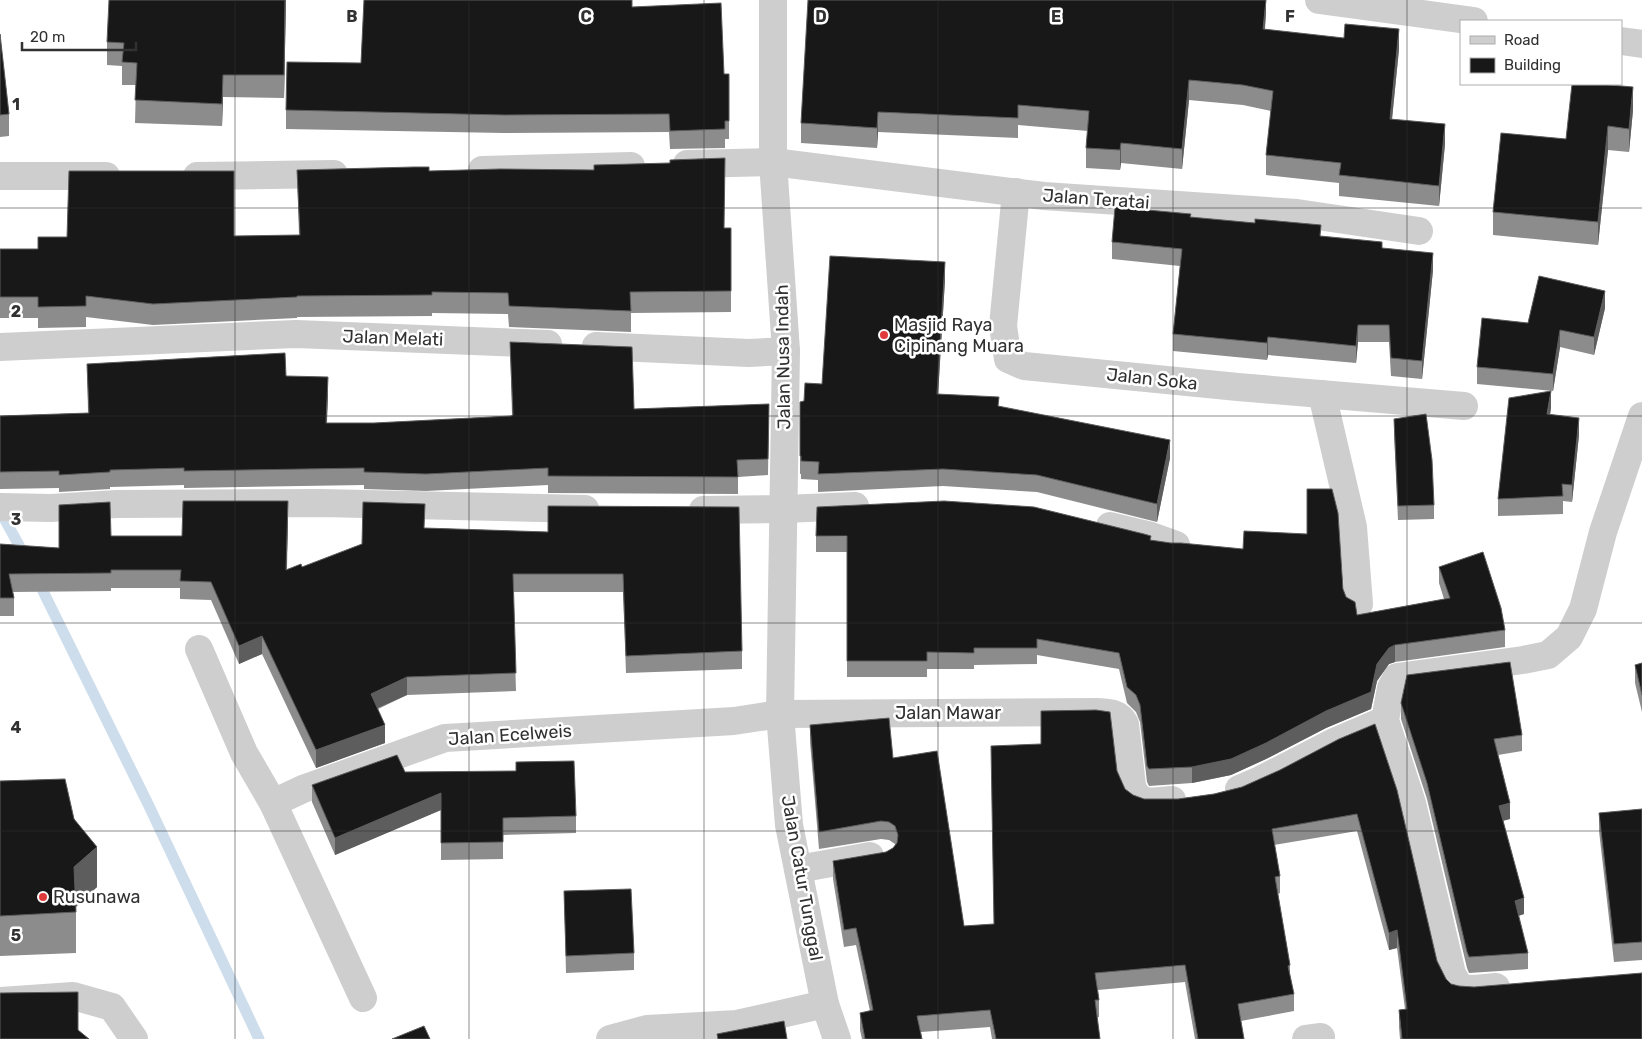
<svg xmlns="http://www.w3.org/2000/svg" width="1642" height="1039" viewBox="0 0 1642 1039" font-family="Rubik,sans-serif">
	<style>
		.lines { fill: none; stroke-linecap: round; stroke-linejoin: round }
		.stream { stroke: #cdddec; stroke-width: 11 }
		.minor { stroke: #cecece; stroke-width: 28 }
		.wall { fill: #8c8c8c }
		.shaded-wall { fill: #5d5d5d }
		.building { fill: #181818; stroke: #5d5d5d }
		.grid { fill: none; stroke: #313131; stroke-width: 1; stroke-opacity: 0.55 }
		.poi-dot { fill: #e03a3a; stroke: #fff; stroke-width: 2 }
		.labels { text-anchor: middle; stroke-width: 5; stroke-linejoin: round; paint-order: stroke }
		.street-label { font-size: 18px; fill: #313131; stroke: #fff }
		.poi-label { font-size: 18px; fill: #313131; stroke: #fff; text-anchor: start }
		.grid-label { font-size: 16px; text-anchor: middle; font-weight: bold; fill: #313131; stroke: #fff; stroke-width: 5; stroke-linejoin: round; paint-order: stroke }
	</style>
	<rect width="100%" height="100%" fill="#fff"/>
	<g class="lines">
		<!-- stream -->
		<g class="stream">
			<polyline points="0,511 26,558"/>
			<polyline points="37,579 149,806 259,1039"/>
		</g>
		<!-- minor -->
		<g class="minor">
			<polyline points="773,0 773,162 786,351 780,714 789,825 825,1004 837,1039"/>
			<polyline points="1319,0 1474,21"/>
			<polyline points="1621,41 1642,44"/>
			<polyline points="687,164 773,162 1044,196 1297,213 1419,231"/>
			<polyline points="482,170 631,166"/>
			<polyline points="0,176 106,176"/>
			<polyline points="197,176 334,174"/>
			<polyline points="1016,192 1003,326 1008,359 1024,366 1238,387 1464,406"/>
			<polyline points="596,346 749,353 786,351"/>
			<polyline points="0,347 296,334 548,344"/>
			<polyline points="1322,394 1353,527 1359,604"/>
			<polyline points="0,507 51,508 117,504 321,503 585,509"/>
			<polyline points="703,510 784,509 855,506"/>
			<polyline points="1110,526 1148,535 1176,545"/>
			<path d="M199 649 244 753 273 803 303 789 445 738 734 721 780 714 1097 712C1109 713 1119 712 1125 724L1132 786C1139 807 1154 801 1172 800"/>
			<polyline points="1239,789 1260,780 1336,741 1385,720"/>
			<polyline points="273,803 363,998"/>
			<polyline points="798,869 870,856"/>
			<polyline points="1496,987 1475,989 1460,988 1452,974 1412,803 1385,720 1391,688 1397,677 1523,660 1548,655 1569,637 1583,609 1603,532 1642,416"/>
			<polyline points="0,1001 73,996 112,1007 134,1039"/>
			<polyline points="610,1039 647,1029 737,1024 825,1004"/>
			<polyline points="1306,1039 1321,1037"/>
		</g>
	</g>
	<!-- wall -->
	<g class="wall">
		<polygon points="286,0 284,98 223,97 222,126 135,123 136,85 122,85 122,66 107,65 107,42"/>
		<polygon points="364,0 632,0 632,7 724,74 729,74 729,139 725,139 725,148 670,149 669,132 504,133 286,129 286,110 361,63"/>
		<polygon points="1266,0 1266,13 1265,29 1399,49 1392,119 1445,144 1439,206 1339,196 1339,183 1266,175 1266,155 1271,111 1243,105 1189,100 1182,169 1121,163 1120,170 1086,168 1086,148 1088,131 1018,125 1018,138 878,132 877,148 801,143 801,123"/>
		<polygon points="0,34 9,114 9,136 0,137"/>
		<polygon points="1633,110 1629,152 1608,150 1598,245 1493,235 1493,212 1566,139"/>
		<polygon points="297,170 429,171 724,228 731,228 731,312 631,313 631,332 509,327 508,314 432,313 432,316 297,317 297,318 153,325 86,317 86,327 38,328 38,318 0,318 0,249 38,249 234,236 299,235"/>
		<polygon points="1191,217 1321,236 1382,248 1433,270 1422,379 1391,376 1389,342 1358,342 1356,363 1268,355 1267,360 1173,351 1173,334 1180,266 1112,259 1112,242"/>
		<polygon points="945,280 938,394 999,406 1170,458 1157,522 1037,492 943,486 818,492 818,480 801,479 801,474 800,474 800,402 804,401 822,384"/>
		<polygon points="1605,308 1594,355 1560,347 1553,391 1477,384 1477,367 1528,323"/>
		<polygon points="510,342 634,409 769,404 768,475 738,477 738,494 548,493 548,485 426,491 364,489 364,485 184,488 184,485 110,487 110,489 59,492 59,488 0,489 0,416 88,413 87,364 286,376 328,394 327,423 374,423 511,416 512,415"/>
		<polygon points="1551,408 1550,415 1579,435 1572,502 1563,501 1563,514 1498,516 1498,499"/>
		<polygon points="1394,419 1434,505 1434,519 1398,520 1394,433"/>
		<polygon points="548,506 742,651 742,669 626,673 623,592 513,592 516,691 407,695 378,709 385,743 316,768 262,654 239,664 211,600 180,599 180,588 111,588 111,591 13,592 14,598 14,616 0,616 0,544 59,548 111,536 182,536 288,519 287,569 302,567 424,528 548,532"/>
		<polygon points="816,536 1151,540 1343,589 1346,597 1357,615 1444,599 1439,583 1439,567 1505,630 1505,647 1395,662 1389,664 1377,681 1371,709 1326,728 1266,759 1231,775 1192,783 1149,786 1147,782 1140,722 1136,712 1127,703 1119,669 1037,655 1037,664 974,665 974,669 927,669 927,677 847,677 847,552 816,552"/>
		<polygon points="1642,663 1642,712 1635,683 1635,665"/>
		<polygon points="1401,703 1522,735 1522,751 1498,755 1510,819 1503,820 1524,914 1518,916 1528,953 1528,969 1469,973 1467,968 1427,799 1401,719"/>
		<polygon points="810,725 893,758 964,926 994,924 1117,771 1125,789 1133,795 1144,799 1178,799 1214,794 1242,787 1280,770 1339,739 1437,961 1446,979 1451,984 1642,1039 1400,1039 1399,1027 1399,1010 1405,1009 1397,948 1389,950 1357,831 1274,845 1280,876 1280,893 1278,894 1290,965 1290,975 1294,994 1294,1011 1241,1021 1244,1039 1195,1039 1185,982 1098,990 1099,1000 1099,1017 1097,1017 1100,1039 992,1039 990,1027 921,1032 922,1039 862,1039 860,1030 860,1013 870,1011 856,945 844,947 833,879 833,861 886,852 893,848 895,845 895,844 889,840 881,839 819,849 810,742"/>
		<polygon points="405,772 576,816 576,833 503,835 503,859 441,860 441,810 335,855 312,802 312,785"/>
		<polygon points="0,781 74,819 97,887 76,907 76,953 0,956"/>
		<polygon points="1642,809 1642,960 1614,962 1599,831 1599,813"/>
		<polygon points="564,891 634,953 634,970 566,973"/>
	</g>
	<!-- shaded-wall -->
	<g class="shaded-wall">
		<polygon points="285,0 286,0 284,98 284,75"/>
		<polygon points="1266,0 1266,13 1263,49 1263,29"/>
		<polygon points="1399,29 1399,49 1390,139 1390,119"/>
		<polygon points="223,75 223,97 222,126 222,104"/>
		<polygon points="1189,80 1189,100 1182,169 1182,149"/>
		<polygon points="1633,87 1633,110 1629,152 1629,129"/>
		<polygon points="878,112 878,132 877,148 877,128"/>
		<polygon points="1445,124 1445,144 1439,206 1439,186"/>
		<polygon points="1608,126 1608,150 1598,245 1598,222"/>
		<polygon points="1121,143 1121,163 1120,170 1120,150"/>
		<polygon points="1433,253 1433,270 1422,379 1422,361"/>
		<polygon points="945,262 945,280 937,412 937,394"/>
		<polygon points="1605,291 1605,308 1594,355 1594,337"/>
		<polygon points="1358,325 1358,342 1356,363 1356,346"/>
		<polygon points="1560,330 1560,347 1553,391 1553,374"/>
		<polygon points="1268,337 1268,355 1267,360 1267,343"/>
		<polygon points="328,377 328,394 326,440 326,423"/>
		<polygon points="1551,391 1551,408 1547,432 1547,414"/>
		<polygon points="1579,418 1579,435 1572,502 1572,485"/>
		<polygon points="1170,440 1170,458 1157,522 1157,504"/>
		<polygon points="288,501 288,519 286,588 286,570"/>
		<polygon points="262,636 262,654 239,664 239,646"/>
		<polygon points="1395,645 1395,662 1389,664 1377,681 1371,709 1326,728 1266,759 1231,775 1192,783 1192,767 1377,664 1389,648"/>
		<polygon points="407,677 407,695 371,711 371,694"/>
		<polygon points="385,725 385,743 316,768 316,750"/>
		<polygon points="441,793 441,810 335,855 335,838"/>
		<polygon points="1510,803 1510,819 1499,822 1499,806"/>
		<polygon points="97,847 97,887 74,908 74,867"/>
		<polygon points="1524,898 1524,914 1515,917 1515,901"/>
		<polygon points="1397,930 1397,948 1389,950 1389,933"/>
	</g>
	<!-- building -->
	<g class="building">
		<polygon points="109,0 285,0 284,75 223,75 222,104 135,100 137,63 122,62 124,43 107,42"/>
		<polygon points="364,0 632,0 632,7 721,3 724,74 729,74 729,121 725,121 725,129 670,131 669,114 504,115 286,110 287,62 361,63"/>
		<polygon points="808,0 1266,0 1263,29 1344,38 1345,24 1399,29 1390,119 1445,124 1439,186 1339,175 1341,163 1266,155 1273,91 1243,85 1189,80 1182,149 1121,143 1120,150 1086,148 1089,111 1018,105 1018,118 878,112 877,128 801,123"/>
		<polygon points="0,34 9,114 0,115"/>
		<polygon points="1572,84 1600,84 1633,87 1629,129 1608,126 1598,222 1493,212 1501,133 1566,139"/>
		<polygon points="725,158 724,228 731,228 731,291 630,292 631,311 509,306 508,293 432,292 432,295 297,296 297,297 153,304 86,296 86,306 38,307 38,297 0,297 0,249 38,249 38,237 67,237 69,171 234,171 234,236 300,235 297,170 414,167 429,167 429,171 500,169 594,170 594,165 670,163 670,160"/>
		<polygon points="1115,207 1191,214 1190,217 1255,223 1255,219 1321,225 1320,236 1382,242 1382,248 1433,253 1422,361 1391,358 1389,325 1358,325 1356,346 1268,337 1267,343 1173,334 1182,249 1112,242"/>
		<polygon points="830,256 945,262 937,394 999,397 998,406 1170,440 1157,504 1037,475 943,469 818,474 819,462 801,461 801,456 800,456 800,402 804,401 805,383 822,384"/>
		<polygon points="1539,276 1605,291 1594,337 1560,330 1553,374 1477,367 1482,318 1528,323"/>
		<polygon points="510,342 632,347 634,409 769,404 768,459 737,460 738,477 548,476 548,468 426,474 364,472 364,468 184,471 184,468 110,470 110,472 59,475 59,471 0,472 0,416 89,413 87,364 285,353 286,376 328,377 326,423 374,423 511,416 513,415"/>
		<polygon points="1551,391 1547,414 1579,418 1572,485 1562,484 1563,496 1498,499 1509,398"/>
		<polygon points="1426,414 1432,460 1434,505 1398,506 1394,419"/>
		<polygon points="1307,489 1332,489 1338,513 1343,589 1346,597 1355,602 1357,615 1450,598 1439,567 1483,552 1501,608 1505,630 1395,645 1389,648 1377,664 1371,692 1326,711 1266,743 1231,759 1192,767 1149,769 1147,766 1140,705 1136,695 1127,687 1119,653 1037,639 1037,648 974,648 974,653 927,652 927,661 847,661 847,536 816,536 817,507 944,501 1034,507 1144,534 1151,536 1150,540 1171,543 1181,543 1243,549 1244,531 1307,534"/>
		<polygon points="183,501 288,501 286,570 301,564 302,567 362,544 363,502 425,504 424,528 548,532 548,506 739,507 742,651 626,656 623,574 513,574 516,673 407,677 371,694 385,725 316,750 262,636 239,646 211,582 180,581 181,570 111,570 111,573 9,574 14,598 0,598 0,544 59,548 59,505 110,502 111,536 182,536"/>
		<polygon points="1510,662 1522,735 1494,739 1510,803 1499,806 1524,898 1515,901 1528,953 1469,957 1467,952 1427,783 1401,703 1407,675"/>
		<polygon points="1642,663 1642,695 1635,665"/>
		<polygon points="1096,710 1110,712 1117,771 1125,789 1133,795 1144,799 1178,799 1214,794 1242,787 1280,770 1339,739 1375,724 1397,790 1437,961 1446,979 1451,984 1459,986 1474,987 1642,973 1642,1039 1402,1039 1399,1010 1407,1009 1397,930 1389,933 1357,814 1272,829 1280,876 1275,877 1290,965 1288,966 1294,994 1238,1004 1244,1039 1198,1039 1185,965 1095,973 1099,1000 1095,1000 1100,1039 996,1039 990,1010 917,1016 922,1039 865,1039 860,1013 873,1010 866,974 856,928 844,930 833,861 886,852 893,848 897,843 898,835 895,826 889,822 881,821 819,832 810,725 889,718 893,758 937,751 964,926 994,924 991,746 1041,744 1041,711"/>
		<polygon points="397,755 405,772 516,771 516,762 574,761 576,816 503,818 503,842 441,843 441,793 335,838 312,785"/>
		<polygon points="65,779 74,819 97,847 74,867 76,912 0,916 0,781"/>
		<polygon points="1642,809 1642,942 1614,944 1599,813"/>
		<polygon points="631,889 634,953 566,956 564,891"/>
		<polygon points="78,992 78,1030 89,1039 0,1039 0,993"/>
		<polygon points="784,1021 787,1039 718,1039 717,1034"/>
		<polygon points="424,1026 430,1039 392,1039"/>
	</g>
	<!-- grid -->
	<path class="grid" d="M235 0V1039M469 0V1039M704 0V1039M938 0V1039M1173 0V1039M1407 0V1039M0 208H1642M0 416H1642M0 623H1642M0 831H1642"/>
	<!-- markers -->
	<g class="poi-dot">
		<circle cx="884" cy="335" r="5"/>
		<circle cx="43" cy="897" r="5"/>
	</g>
	<g class="labels">
		<!-- street labels -->
		<g class="street-label">
			<text transform="translate(1096 199) rotate(4)" y="6">Jalan Teratai</text>
			<text transform="translate(393 338) rotate(2)" y="6">Jalan Melati</text>
			<text transform="translate(783 357) rotate(-91)" y="6">Jalan Nusa Indah</text>
			<text transform="translate(1152 379) rotate(6)" y="6">Jalan Soka</text>
			<text x="948" y="719">Jalan Mawar</text>
			<text transform="translate(510 735) rotate(-4)" y="6">Jalan Ecelweis</text>
			<text transform="translate(802 878) rotate(80)" y="6">Jalan Catur Tunggal</text>
		</g>
		<!-- poi labels -->
		<g class="poi-label">
			<text x="894" y="331">Masjid Raya<tspan x="894" dy="21">Cipinang Muara</tspan></text>
			<text x="53" y="903">Rusunawa</text>
		</g>
	</g>
	<g class="grid-label">
		<text x="352" y="22">B</text>
		<text x="586" y="22">C</text>
		<text x="821" y="22">D</text>
		<text x="1056" y="22">E</text>
		<text x="1290" y="22">F</text>
		<text x="16" y="110">1</text>
		<text x="16" y="317">2</text>
		<text x="16" y="525">3</text>
		<text x="16" y="733">4</text>
		<text x="16" y="941">5</text>
	</g>
	<!-- legend -->
	<rect x="1460" y="20" width="162" height="65" fill="#ffffff" stroke="#adadad"/>
	<rect x="1470" y="36" width="25" height="8" fill="#cecece" stroke="#adadad"/>
	<text x="1504" y="45" font-size="15" fill="#313131">Road</text>
	<rect x="1470" y="58" width="25" height="15" fill="#181818" stroke="#adadad"/>
	<text x="1504" y="70" font-size="15" fill="#313131">Building</text>
	<!-- scale -->
	<path d="M22 42v8h114v-8" fill="none" stroke="#313131" stroke-width="2.5"/>
	<text x="30" y="42" font-size="15" fill="#313131" stroke="#ffffff" stroke-width="4" paint-order="stroke">20 m</text>
</svg>
